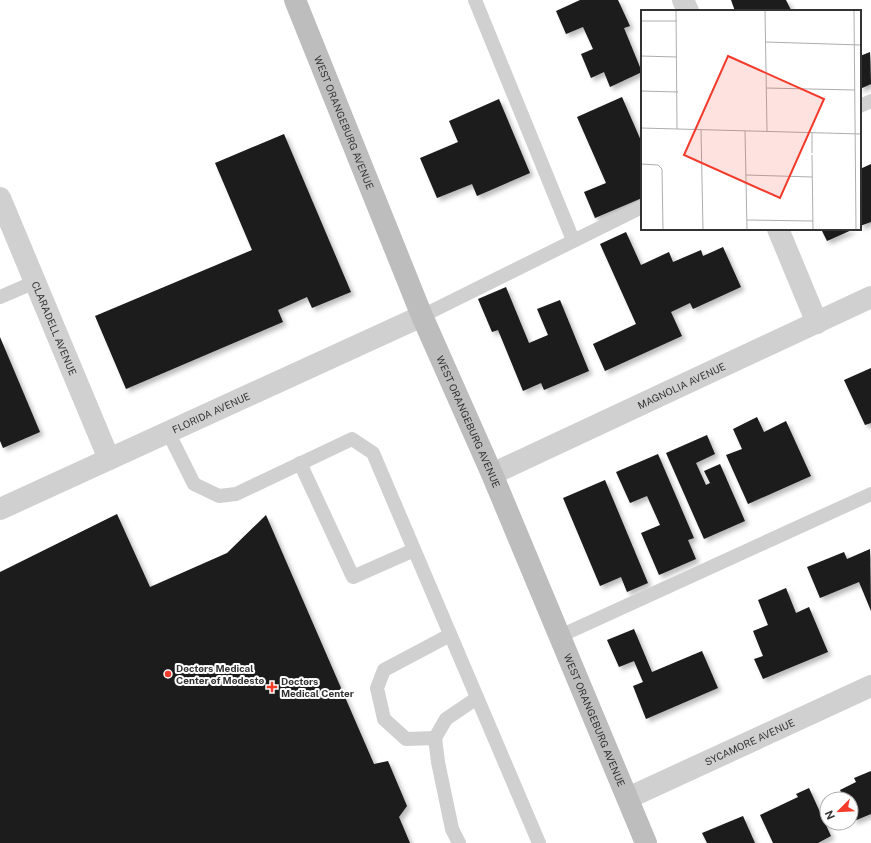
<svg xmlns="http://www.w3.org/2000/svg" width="871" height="843" viewBox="0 0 871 843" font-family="'Public Sans',sans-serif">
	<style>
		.building { fill: #1a1a1a; filter: url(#shadow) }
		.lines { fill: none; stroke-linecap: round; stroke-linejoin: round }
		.lane { stroke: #d0d0d0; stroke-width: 14 }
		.street { stroke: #d0d0d0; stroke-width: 22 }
		.secondary { stroke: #bdbdbd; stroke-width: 22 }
		.poi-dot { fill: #f33a2b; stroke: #fff; stroke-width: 1.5 }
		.labels { text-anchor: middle; stroke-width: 4; stroke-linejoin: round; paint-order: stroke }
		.street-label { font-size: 10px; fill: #333; stroke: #fff }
		.poi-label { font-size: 10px; font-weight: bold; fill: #333; stroke: #fff; text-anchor: start }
		.inset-road { fill: none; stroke: #adadad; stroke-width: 1 }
		.view { fill: #f33a2b; fill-opacity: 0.15; stroke: #f33a2b; stroke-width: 2 }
		.inset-edge { fill: none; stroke: #333; stroke-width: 2 }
	</style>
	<defs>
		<filter id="shadow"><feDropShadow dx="3.5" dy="3.5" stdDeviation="2" flood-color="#0004"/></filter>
	</defs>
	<rect width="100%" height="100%" fill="#fff"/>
	<!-- building -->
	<g class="building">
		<polygon points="580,0 618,0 630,26 624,28 642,72 610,87 604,72 591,78 581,54 593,49 583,27 566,34 556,11"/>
		<polygon points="731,0 786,0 791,10 735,11"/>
		<polygon points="870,52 871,84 860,89 860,56"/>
		<polygon points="622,97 642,143 642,198 595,218 584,192 606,183 577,117"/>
		<polygon points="499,99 530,173 477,196 472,184 437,198 420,158 458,142 449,121"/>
		<polygon points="284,134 351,292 312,308 307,297 278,310 283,322 126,389 95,316 252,250 215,163"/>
		<polygon points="871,164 871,222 860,226 860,169"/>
		<polygon points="821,229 854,229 827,241"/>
		<polygon points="626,232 641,265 669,252 673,262 701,250 703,256 723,247 741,287 693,309 690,303 671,312 682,336 605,371 593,344 636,324 600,244"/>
		<polygon points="506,287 529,343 548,335 537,309 560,300 589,371 544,390 541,383 523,391 498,330 492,332 478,299"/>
		<polygon points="0,337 40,432 3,448 0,441"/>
		<polygon points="871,368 871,423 865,425 844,380"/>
		<polygon points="757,417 764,432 786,421 811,476 748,504 726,455 742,449 733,429"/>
		<polygon points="707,435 715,454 696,463 706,485 710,483 704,471 720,464 745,521 704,539 666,453"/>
		<polygon points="658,454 694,538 688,540 696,559 659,575 641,533 660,525 647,496 630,503 616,472"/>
		<polygon points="605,480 648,583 627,592 621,577 600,586 563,498"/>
		<polygon points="117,514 150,587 227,553 266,515 374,764 388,761 407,806 399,817 410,843 0,843 0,572"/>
		<polygon points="870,549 871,611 859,582 820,598 807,567 844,552 847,559"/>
		<polygon points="786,588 796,613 809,607 828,652 763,679 754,659 763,656 753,631 768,625 758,600"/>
		<polygon points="634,629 652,672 702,651 718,688 646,719 633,686 643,682 634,661 619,667 607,640"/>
		<polygon points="871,771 871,814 854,821 851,814 851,799 844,799 840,790 856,782 854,778"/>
		<polygon points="809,788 831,836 818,843 773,843 760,815 798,797 796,794"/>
		<polygon points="743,816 755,843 707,843 702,833"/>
	</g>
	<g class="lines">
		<!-- lane -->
		<g class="lane">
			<polyline points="475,0 573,240"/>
			<polyline points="860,106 871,101"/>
			<polyline points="0,297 35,282"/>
			<polyline points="422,316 642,207"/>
			<polyline points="168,432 194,484 219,496 236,494 352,439 373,453 539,843"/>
			<polyline points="300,463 353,577 414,550"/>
			<polyline points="560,636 871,494"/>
			<polyline points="435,738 406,739 384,719 377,688 384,670 450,635"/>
			<polyline points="459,843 452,829 438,762 435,738 446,719 477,698"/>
		</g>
		<!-- street -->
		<g class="street">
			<polyline points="683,0 688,11"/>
			<path id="s1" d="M0 198 109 459"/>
			<polyline points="778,229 817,323"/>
			<path id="s2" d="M492 474 871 297"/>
			<path id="s3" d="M0 509 422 316"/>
			<path id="s4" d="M628 798 871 686"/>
		</g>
		<!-- secondary -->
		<path class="secondary" id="s5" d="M295 0 422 316 492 474 646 843"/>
	</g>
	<!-- markers -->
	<g class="poi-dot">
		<circle cx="168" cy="674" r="4"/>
		<path d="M270 681h4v4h4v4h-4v4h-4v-4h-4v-4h4z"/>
	</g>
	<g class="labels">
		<!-- street labels -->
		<g class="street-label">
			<text dy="4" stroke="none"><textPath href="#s5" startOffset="132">WEST ORANGEBURG AVENUE</textPath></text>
			<text dy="4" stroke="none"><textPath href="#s1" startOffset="141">CLARADELL AVENUE</textPath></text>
			<text dy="4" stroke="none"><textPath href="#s2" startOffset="209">MAGNOLIA AVENUE</textPath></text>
			<text dy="4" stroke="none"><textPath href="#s3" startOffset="232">FLORIDA AVENUE</textPath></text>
			<text dy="4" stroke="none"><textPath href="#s5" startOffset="456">WEST ORANGEBURG AVENUE</textPath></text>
			<text dy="4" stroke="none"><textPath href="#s5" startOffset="780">WEST ORANGEBURG AVENUE</textPath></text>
			<text dy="4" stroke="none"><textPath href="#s4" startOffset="134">SYCAMORE AVENUE</textPath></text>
		</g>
		<!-- poi labels -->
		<g class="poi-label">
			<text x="176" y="672">Doctors Medical<tspan x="176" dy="12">Center of Modesto</tspan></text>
			<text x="281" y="685">Doctors<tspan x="281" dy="12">Medical Center</tspan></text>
		</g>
	</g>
	<!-- overview -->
	<g transform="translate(641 10)">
		<rect width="220" height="220" fill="#fff"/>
		<path class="inset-road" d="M35 0 36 119M124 0 126 121M213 0 215 220M0 11H36M125 32 220 35M0 46 36 47M125 78 214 80M0 81 37 82M0 118 220 124M60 120 62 220M104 121 106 220M171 122V143M171 145 172 220M0 154 17 155 21 159 22 220M105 165 171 167M106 210 172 211"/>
		<path class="view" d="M87 46 183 89 139 188 43 145Z"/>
		<rect width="220" height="220" class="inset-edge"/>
	</g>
	<!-- north arrow -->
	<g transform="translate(839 811) rotate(246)"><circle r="19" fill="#ffffff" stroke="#adadad"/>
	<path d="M0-3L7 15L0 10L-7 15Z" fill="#f33a2b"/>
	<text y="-6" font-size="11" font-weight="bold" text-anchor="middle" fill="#333333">N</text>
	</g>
</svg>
